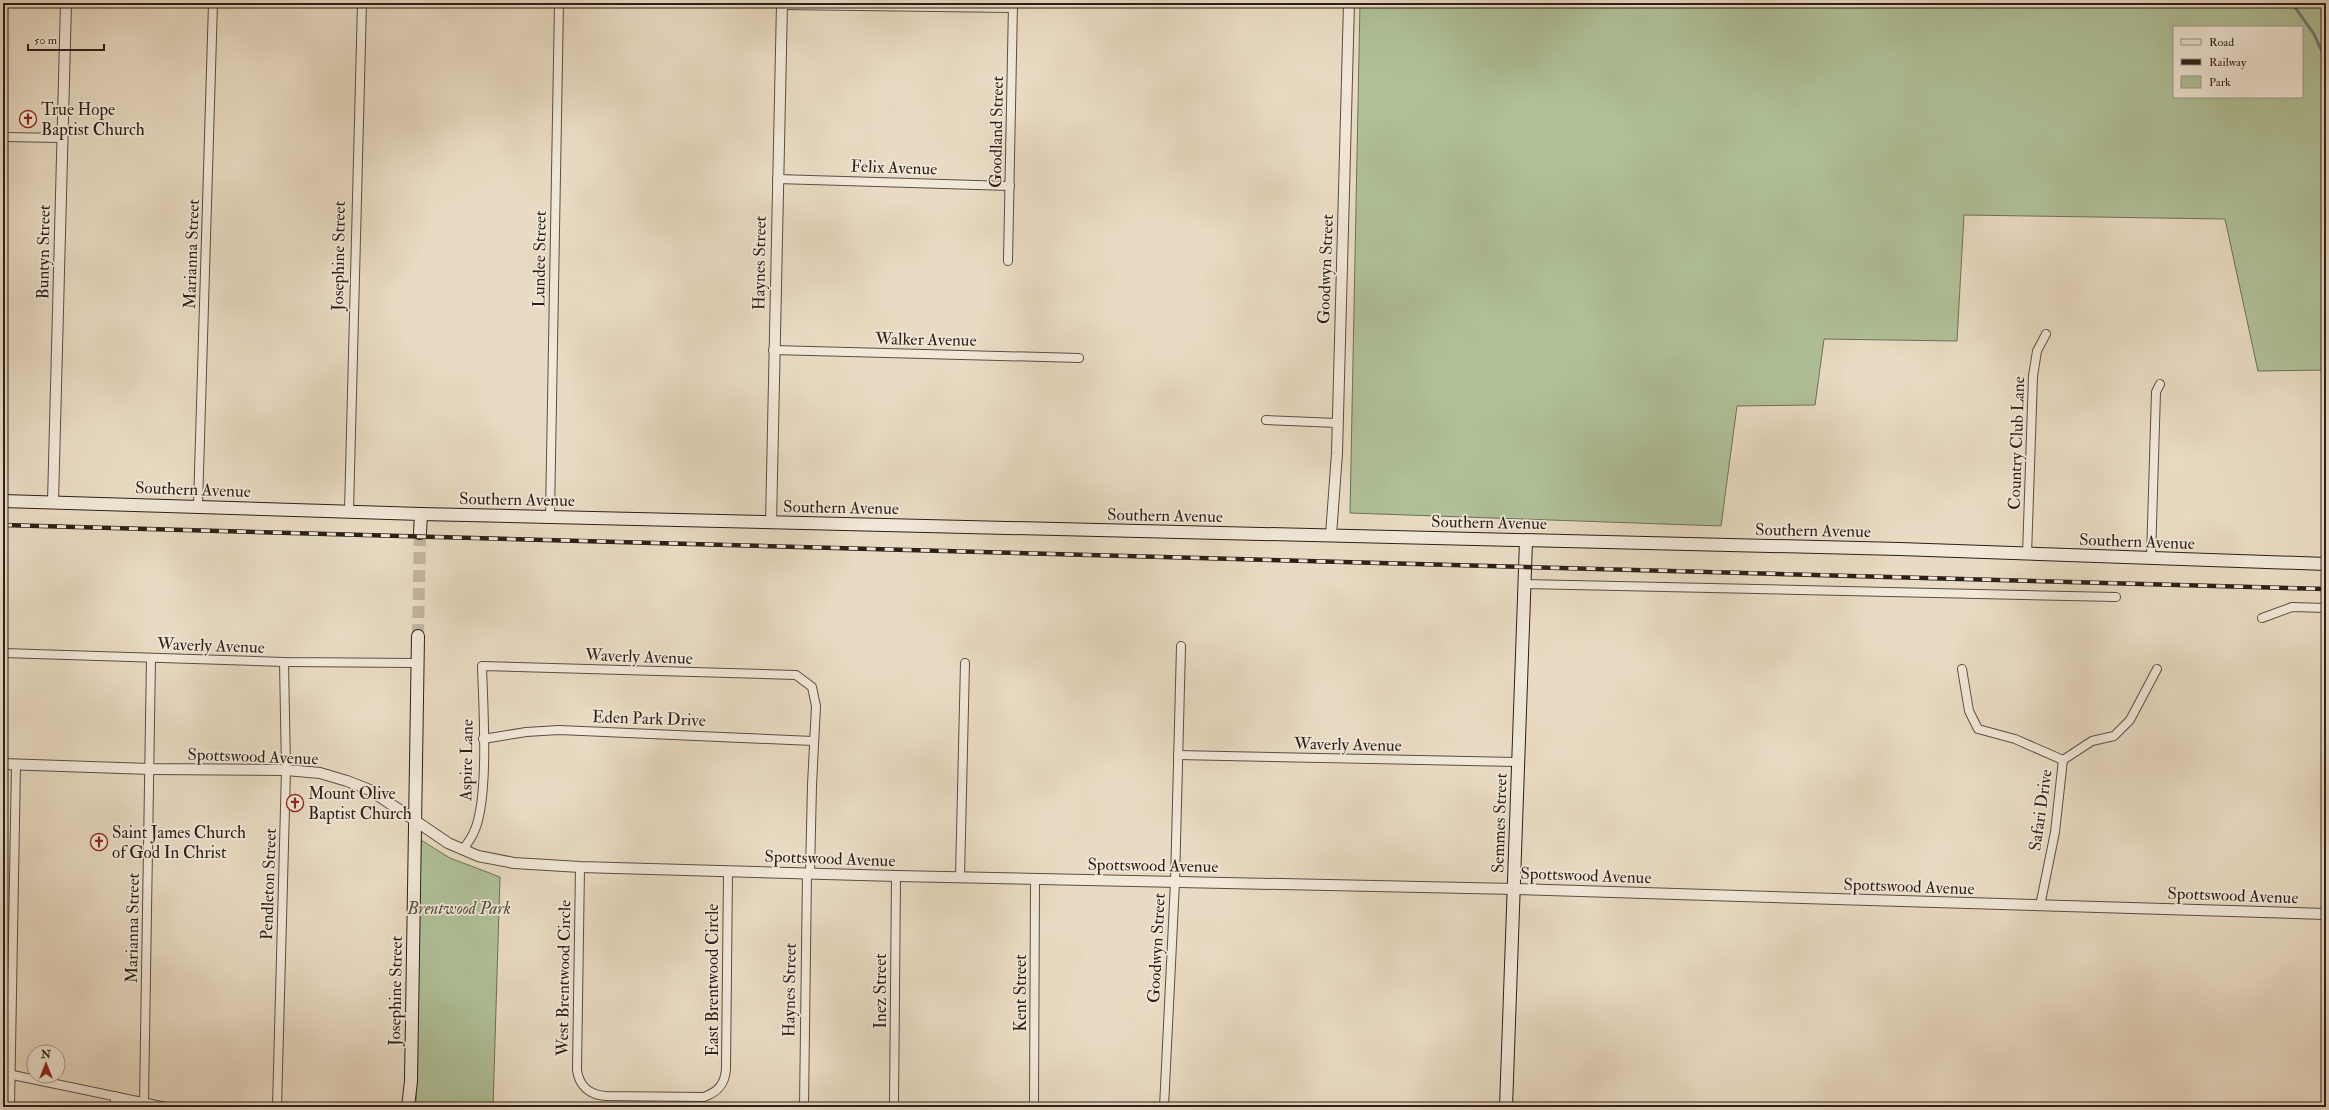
<svg xmlns="http://www.w3.org/2000/svg" width="2329" height="1110" viewBox="0 0 2329 1110" font-family="'IM FELL Double Pica',serif">
	<style>
		.green { fill: #b0c199; stroke: #6e7059; fill-rule: evenodd }
		.lines { fill: none; stroke-linecap: round; stroke-linejoin: round }
		.stream { stroke: #6c7d75; stroke-width: 3 }
		.secondary-tunnel { stroke: #c3b5a1; stroke-width: 12; stroke-dasharray: 12 6; stroke-linecap: butt }
		.minor-casing { stroke: #5b4e44; stroke-width: 10 }
		.tertiary-casing { stroke: #5b4e44; stroke-width: 12 }
		.secondary-casing { stroke: #2c1f19; stroke-width: 14 }
		.minor { stroke: #f1e8d8; stroke-width: 8 }
		.tertiary { stroke: #f1e8d8; stroke-width: 10 }
		.secondary { stroke: #f1e8d8; stroke-width: 12 }
		.rail-casing { stroke: #2c1f19; stroke-width: 4.5 }
		.rail { stroke: #f1e8d8; stroke-width: 3; stroke-dasharray: 9; stroke-linecap: butt }
		.labels { text-anchor: middle; stroke-width: 3.5; stroke-linejoin: round; paint-order: stroke }
		.poi-label { font-size: 17px; fill: #2c1f19; stroke: #f1e8d8; text-anchor: start }
		.street-label { font-size: 17px; fill: #2c1f19; stroke: #f1e8d8 }
		.park-label { font-size: 17px; font-style: italic; fill: #54503f; stroke: #f1e8d8 }
	</style>
	<rect width="100%" height="100%" fill="#e9dbc3"/>
	<filter id="stains"><feTurbulence type="fractalNoise" baseFrequency=".005" numOctaves="4"/><feColorMatrix values="0 0 0 0 .2 0 0 0 0 .09 0 0 0 0 .02 0 0 0 .5 -.17"/></filter>
	<radialGradient id="worn" r=".72"><stop offset=".6" stop-color="#630" stop-opacity="0"/><stop offset="1" stop-color="#630" stop-opacity=".3"/></radialGradient>
	<!-- green -->
	<g class="green">
		<path d="M1360 3H2326V370L2258 371 2225 219 1964 215 1957 341 1824 339 1815 405 1737 406 1721 526 1350 513ZM2174 27H2302V97H2174Z"/>
		<polygon points="421,840 450,858 500,877 493,1107 416,1107"/>
	</g>
	<g class="lines">
		<!-- stream -->
		<polyline class="stream" points="2292,3 2314,34 2326,61"/>
		<!-- secondary-tunnel -->
		<polyline class="secondary-tunnel" points="418,636 420,533"/>
		<!-- minor casing -->
		<g class="minor-casing">
			<g id="minor">
				<polyline points="782,5 1013,8"/>
				<polyline points="3,137 62,138"/>
				<polyline points="777,179 1010,186"/>
				<polyline points="1008,261 1013,3"/>
				<polyline points="773,350 1079,358"/>
				<polyline points="1266,420 1337,423"/>
				<polyline points="198,506 213,3"/>
				<polyline points="349,511 362,3"/>
				<polyline points="550,516 559,3"/>
				<polyline points="2027,555 2033,376 2037,351 2046,334"/>
				<polyline points="2151,558 2156,392 2160,384"/>
				<polyline points="1525,584 2116,597"/>
				<polyline points="2262,618 2292,607 2326,608"/>
				<polyline points="3,653 284,662 417,663"/>
				<polyline points="1962,669 1969,711 1978,729 2015,739 2063,760"/>
				<polyline points="483,739 526,732 559,730 813,741"/>
				<polyline points="1178,755 1517,762"/>
				<path d="M463 850C466 845 470 840 473 834 490 802 483 705 482 666L796 675 812 687 816 706 812 785 810 873"/>
				<path d="M580 867 577 1070C579 1086 590 1095 606 1096L704 1097C718 1092 725 1084 726 1069L728 871"/>
				<polyline points="960,877 965,663"/>
				<polyline points="2040,906 2055,832 2063,760 2092,741 2114,736 2130,720 2157,669"/>
				<polyline points="3,1073 166,1107"/>
				<polyline points="144,1102 151,658"/>
				<polyline points="10,1107 16,764"/>
				<polyline points="115,1107 115,1096"/>
				<polyline points="277,1107 286,770 284,662"/>
				<polyline points="804,1107 807,873"/>
				<polyline points="894,1107 896,876"/>
				<polyline points="1034,1107 1035,879"/>
				<polyline points="1164,1107 1175,882 1181,646"/>
			</g>
		</g>
		<!-- tertiary casing -->
		<g class="tertiary-casing">
			<g id="tertiary">
				<polyline points="53,502 66,3"/>
				<polyline points="771,523 782,3"/>
				<polyline points="1331,535 1337,453 1349,3"/>
				<polyline points="3,764 150,769 286,770 320,773 347,781 370,790 448,843 478,856 514,863 580,867 896,876 1514,889 2326,914"/>
			</g>
		</g>
		<!-- secondary casing -->
		<g class="secondary-casing">
			<g id="secondary">
				<polyline points="3,501 421,514 1900,549 2326,564"/>
				<polyline points="420,533 421,514"/>
				<polyline points="408,1107 411,1081 418,636"/>
				<polyline points="1506,1107 1526,541"/>
			</g>
		</g>
		<!-- minor -->
		<use href="#minor" class="minor"/>
		<!-- tertiary -->
		<use href="#tertiary" class="tertiary"/>
		<!-- secondary -->
		<use href="#secondary" class="secondary"/>
		<!-- rail casing -->
		<g class="rail-casing">
			<polyline id="rail" points="3,525 2326,589"/>
		</g>
		<!-- rail -->
		<use href="#rail" class="rail"/>
	</g>
	<!-- icons -->
	<defs>
		<g id="church-ring" transform="scale(0.9)"><circle r="9.5" fill="#f1e8d8" stroke="#8f2418" stroke-width="1.5"/><path d="M-1.2-6h2.4v3.5h3.3v2.4h-3.3V6h-2.4V-.1h-3.3v-2.4h3.3Z" fill="#8f2418"/></g>
	</defs>
	<g fill-rule="evenodd">
		<use href="#church-ring" x="28" y="119"/>
		<use href="#church-ring" x="295" y="803"/>
		<use href="#church-ring" x="99" y="842"/>
	</g>
	<g class="labels">
		<!-- poi labels -->
		<g class="poi-label">
			<text x="41" y="115">True Hope<tspan x="41" dy="20">Baptist Church</tspan></text>
			<text x="308" y="799">Mount Olive<tspan x="308" dy="20">Baptist Church</tspan></text>
			<text x="112" y="838">Saint James Church<tspan x="112" dy="20">of God In Christ</tspan></text>
		</g>
		<!-- street labels -->
		<g class="street-label">
			<text transform="translate(996 132) rotate(-89)" y="6">Goodland Street</text>
			<text transform="translate(894 167) rotate(2)" y="6">Felix Avenue</text>
			<text transform="translate(43 252) rotate(-89)" y="6">Buntyn Street</text>
			<text transform="translate(191 254) rotate(-88)" y="6">Marianna Street</text>
			<text transform="translate(338 256) rotate(-89)" y="6">Josephine Street</text>
			<text transform="translate(539 259) rotate(-89)" y="6">Lundee Street</text>
			<text transform="translate(759 263) rotate(-89)" y="6">Haynes Street</text>
			<text transform="translate(1325 269) rotate(-88)" y="6">Goodwyn Street</text>
			<text transform="translate(926 339) rotate(1)" y="6">Walker Avenue</text>
			<text transform="translate(2016 443) rotate(-88)" y="6">Country Club Lane</text>
			<text transform="translate(193 489) rotate(2)" y="6">Southern Avenue</text>
			<text transform="translate(517 499) rotate(1)" y="6">Southern Avenue</text>
			<text transform="translate(841 507) rotate(1)" y="6">Southern Avenue</text>
			<text transform="translate(1165 515) rotate(1)" y="6">Southern Avenue</text>
			<text transform="translate(1489 522) rotate(1)" y="6">Southern Avenue</text>
			<text transform="translate(1813 530) rotate(1)" y="6">Southern Avenue</text>
			<text transform="translate(2137 541) rotate(2)" y="6">Southern Avenue</text>
			<text transform="translate(211 645) rotate(2)" y="6">Waverly Avenue</text>
			<text transform="translate(639 656) rotate(2)" y="6">Waverly Avenue</text>
			<text transform="translate(649 718) rotate(2)" y="6">Eden Park Drive</text>
			<text transform="translate(1348 744) rotate(1)" y="6">Waverly Avenue</text>
			<text transform="translate(253 756) rotate(2)" y="6">Spottswood Avenue</text>
			<text transform="translate(466 760) rotate(-89)" y="6">Aspire Lane</text>
			<text transform="translate(2040 810) rotate(-82)" y="6">Safari Drive</text>
			<text transform="translate(1499 823) rotate(-88)" y="6">Semmes Street</text>
			<text transform="translate(830 858) rotate(2)" y="6">Spottswood Avenue</text>
			<text transform="translate(1153 865) rotate(1)" y="6">Spottswood Avenue</text>
			<text transform="translate(1586 875) rotate(2)" y="6">Spottswood Avenue</text>
			<text transform="translate(268 884) rotate(-88)" y="6">Pendleton Street</text>
			<text transform="translate(1909 886) rotate(2)" y="6">Spottswood Avenue</text>
			<text transform="translate(2233 895) rotate(2)" y="6">Spottswood Avenue</text>
			<text transform="translate(132 928) rotate(-89)" y="6">Marianna Street</text>
			<text transform="translate(1156 948) rotate(-87)" y="6">Goodwyn Street</text>
			<text transform="translate(563 978) rotate(-89)" y="6">West Brentwood Circle</text>
			<text transform="translate(712 980) rotate(-90)" y="6">East Brentwood Circle</text>
			<text transform="translate(789 990) rotate(-89)" y="6">Haynes Street</text>
			<text transform="translate(395 991) rotate(-89)" y="6">Josephine Street</text>
			<text transform="translate(880 991) rotate(-90)" y="6">Inez Street</text>
			<text transform="translate(1020 993) rotate(-90)" y="6">Kent Street</text>
		</g>
		<!-- park labels -->
		<g class="park-label">
			<text x="459" y="914">Brentwood Park</text>
		</g>
	</g>
	<!-- margin -->
	<rect width="2329" height="1110" fill="none" stroke="#e9dbc3" stroke-width="16"/>
	<rect x="4" y="4" width="2321" height="1102" fill="none" stroke="#2c1f19" stroke-width="2"/>
	<rect x="8" y="8" width="2313" height="1094" fill="none" stroke="#2c1f19"/>
	<!-- legend -->
	<rect x="2173" y="26" width="130" height="72" fill="#f1e8d8" stroke="#a2988c"/>
	<rect x="2181" y="39" width="20" height="6" fill="#f1e8d8" stroke="#a2988c"/>
	<text x="2209" y="46" font-size="12" fill="#2c1f19">Road</text>
	<rect x="2181" y="59" width="20" height="6" fill="#2c1f19" stroke="#a2988c"/>
	<text x="2209" y="66" font-size="12" fill="#2c1f19">Railway</text>
	<rect x="2181" y="76" width="20" height="12" fill="#b0c199" stroke="#a2988c"/>
	<text x="2209" y="86" font-size="12" fill="#2c1f19">Park</text>
	<!-- north arrow -->
	<g transform="translate(46 1064)"><circle r="19" fill="#f1e8d8" stroke="#a2988c"/>
	<path d="M0-3L7 15L0 10L-7 15Z" fill="#8f2418"/>
	<text y="-6" font-size="11" font-weight="bold" text-anchor="middle" fill="#2c1f19">N</text>
	</g>
	<!-- scale -->
	<path d="M28 44v6h76v-6" fill="none" stroke="#2c1f19" stroke-width="2"/>
	<text x="34" y="44" font-size="12" fill="#2c1f19" stroke="#f1e8d8" stroke-width="3" paint-order="stroke">50 m</text>
	<rect width="100%" height="100%" filter="url(#stains)"/>
	<rect width="100%" height="100%" fill="url(#worn)"/>
</svg>
